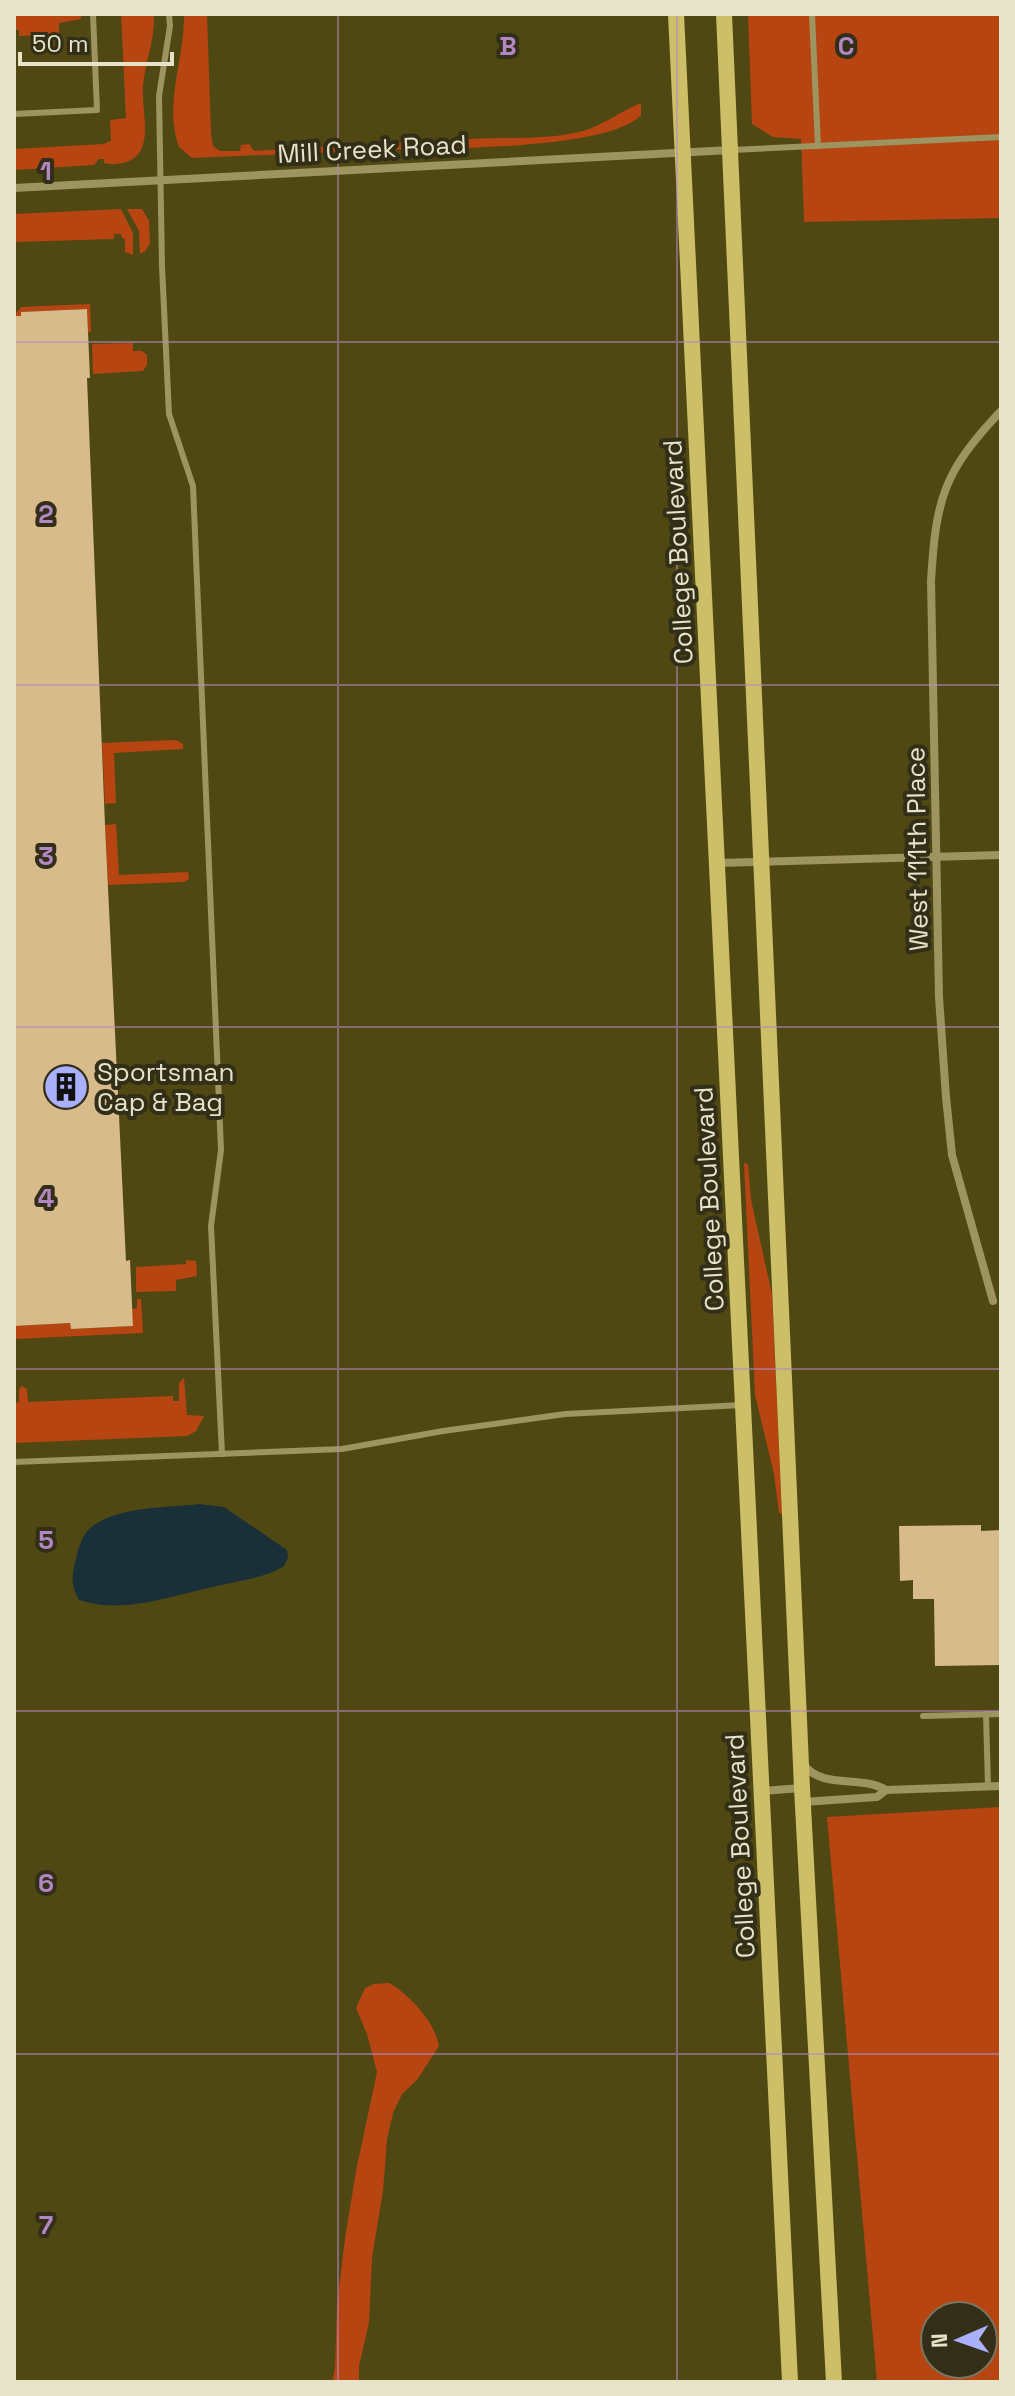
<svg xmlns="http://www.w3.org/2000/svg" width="1015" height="2396" viewBox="0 0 1015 2396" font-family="'Space Grotesk',sans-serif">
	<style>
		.green { fill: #b64512; fill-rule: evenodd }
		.water { fill: #193038 }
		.building { fill: #d8bb8a }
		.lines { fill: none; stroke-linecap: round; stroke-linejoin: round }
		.service { stroke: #9d9460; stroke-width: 6 }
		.minor { stroke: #9d9460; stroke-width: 8 }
		.secondary { stroke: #ccbf68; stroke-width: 16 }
		.grid { fill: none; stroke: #b188c4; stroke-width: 2; stroke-opacity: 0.55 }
		.labels { text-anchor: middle; stroke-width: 8; stroke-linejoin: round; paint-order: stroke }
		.street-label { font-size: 26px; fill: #e7e3c8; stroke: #322e18 }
		.poi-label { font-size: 26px; fill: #e7e3c8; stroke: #322e18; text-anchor: start }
		.grid-label { font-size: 26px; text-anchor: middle; font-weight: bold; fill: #b188c4; stroke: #322e18; stroke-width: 8; stroke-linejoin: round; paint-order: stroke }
	</style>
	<rect width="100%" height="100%" fill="#504812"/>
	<!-- green -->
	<g class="green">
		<polygon points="14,14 81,14 81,19 59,23 59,34 19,36 19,30 14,30"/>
		<path d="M121 14H154C155 40 145 62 143 87 141 113 157 155 123 163 116 164 111 165 104 163V159H99L94 165 14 170V149L103 144 111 141 110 120 126 118Z"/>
		<path d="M184 14H207L211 134 213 146 220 151H240L241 145 249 144 254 151C325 147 397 142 470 139 504 137 540 140 574 133 599 129 618 112 641 103V115C607 151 434 148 380 150L371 149V145H366L365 150 360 151 192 158 179 147C163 104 185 58 184 14Z"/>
		<polygon points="748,14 1001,14 1001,218 804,222 801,139 773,137 752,124"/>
		<polygon points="121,209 133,233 133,255 125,252 125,239 122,238 121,234 114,234 114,239 14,242 14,214"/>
		<polygon points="127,209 142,209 149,221 150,244 145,251 140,254 139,231"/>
		<polygon points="90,304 91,332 88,332 87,309 21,312 21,316 14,316 21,307"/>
		<polygon points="133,343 133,351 142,351 147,355 147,365 143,371 93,374 92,344"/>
		<polygon points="176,740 183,744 183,749 114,753 116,803 105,804 102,743"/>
		<polygon points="116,824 119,875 188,872 189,879 184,882 108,885 105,825"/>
		<polygon points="744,1163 748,1164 751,1200 772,1294 782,1514 779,1513 774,1474 755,1395"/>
		<polygon points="186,1260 196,1261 197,1276 176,1280 176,1291 136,1292 136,1267 186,1264"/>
		<polygon points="137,1299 141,1299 143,1333 14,1339 14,1326 70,1323 71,1329 133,1326 132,1309 137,1308"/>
		<polygon points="184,1378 187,1415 204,1416 196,1431 187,1436 14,1443 14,1403 19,1402 19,1389 22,1386 27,1389 28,1402 173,1396 173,1401 179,1401 179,1383"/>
		<path d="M1001 1807V2382H877L827 1817ZM935 2316H983V2364H935Z"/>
		<path d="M389 1983C410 1995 435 2022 439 2046L417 2080 402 2094 393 2113 387 2139 383 2191 372 2258 369 2323 359 2366V2382H332L335 2369 337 2304 345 2239 356 2171 377 2072 367 2034 356 2008 365 1988 374 1984Z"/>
	</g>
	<!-- water -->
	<path class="water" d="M199 1504 224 1507 287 1550 288 1558 284 1566C263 1579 237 1581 213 1587 169 1596 123 1615 79 1600 70 1585 72 1574 76 1558 79 1546 83 1532 94 1525 123 1506 166 1508 199 1504Z"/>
	<!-- building -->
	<g class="building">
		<polygon points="87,309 90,378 87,378 105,825 126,1261 130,1260 133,1326 71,1329 70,1323 14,1326 14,316 21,316 21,312"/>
		<polygon points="981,1525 981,1531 1001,1530 1001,1665 935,1666 934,1599 913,1599 913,1580 900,1581 899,1526"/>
	</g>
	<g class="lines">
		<!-- service -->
		<g class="service">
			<polyline points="169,14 170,26 159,96 162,266 169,414 193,486 221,1150 211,1226 222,1454"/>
			<polyline points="812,14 818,146"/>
			<polyline points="14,114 97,110 93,14"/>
			<polyline points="731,150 1001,137"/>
			<polyline points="14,1462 342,1449 443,1431 565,1414 742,1405"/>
			<polyline points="986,1714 988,1786"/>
			<polyline points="923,1716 1001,1714"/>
		</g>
		<!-- minor -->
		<g class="minor">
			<polyline points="14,188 731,150"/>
			<polyline points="718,863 1001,855"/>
			<path d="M993 1301 952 1155 946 1097 939 997 931 581C936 499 943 472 1001 411"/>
			<path d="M802 1763C823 1791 859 1774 886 1790L1001 1786"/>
			<polyline points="762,1791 802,1788"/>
			<polyline points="803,1802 877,1797 886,1790"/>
		</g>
		<!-- secondary -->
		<g class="secondary">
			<polyline points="676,14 790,2382"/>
			<polyline points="724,14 802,1788 834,2382"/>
		</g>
	</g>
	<!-- grid -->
	<path class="grid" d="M338 14V2382M677 14V2382M14 342H1001M14 685H1001M14 1027H1001M14 1369H1001M14 1711H1001M14 2054H1001"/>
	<!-- icons -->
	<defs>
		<g id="building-disc" transform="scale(2.3)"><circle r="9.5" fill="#aab0fb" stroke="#322e18"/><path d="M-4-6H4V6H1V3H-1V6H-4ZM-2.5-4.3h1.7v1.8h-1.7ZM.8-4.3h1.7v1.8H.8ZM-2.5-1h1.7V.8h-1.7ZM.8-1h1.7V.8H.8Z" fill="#111"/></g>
	</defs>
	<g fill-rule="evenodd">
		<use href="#building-disc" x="66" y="1087"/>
	</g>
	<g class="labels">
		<!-- street labels -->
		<g class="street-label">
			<text transform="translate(372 149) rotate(-3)" y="9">Mill Creek Road</text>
			<text transform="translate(678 552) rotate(-93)" y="9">College Boulevard</text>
			<text transform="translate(917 849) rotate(-91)" y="9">West 111th Place</text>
			<text transform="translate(709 1199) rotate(-93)" y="9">College Boulevard</text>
			<text transform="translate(740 1846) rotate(-93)" y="9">College Boulevard</text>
		</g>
		<!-- poi labels -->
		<g class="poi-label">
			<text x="97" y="1081">Sportsman<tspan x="97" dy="30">Cap &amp; Bag</tspan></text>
		</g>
	</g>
	<g class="grid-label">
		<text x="508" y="55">B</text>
		<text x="846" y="55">C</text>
		<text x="46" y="180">1</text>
		<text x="46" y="523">2</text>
		<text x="46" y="865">3</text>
		<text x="46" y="1207">4</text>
		<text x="46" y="1549">5</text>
		<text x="46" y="1892">6</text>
		<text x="46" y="2234">7</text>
	</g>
	<!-- border -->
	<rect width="1015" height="2396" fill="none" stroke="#e7e3c8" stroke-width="32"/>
	<!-- north arrow -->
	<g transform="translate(959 2340) rotate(268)"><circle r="38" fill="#322e18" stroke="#7a765e" stroke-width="2"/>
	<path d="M0-6L14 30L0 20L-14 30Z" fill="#aab0fb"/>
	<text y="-12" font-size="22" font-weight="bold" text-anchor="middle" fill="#e7e3c8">N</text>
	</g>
	<!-- scale -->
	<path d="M20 52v12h152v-12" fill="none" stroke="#e7e3c8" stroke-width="4"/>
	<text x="32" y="52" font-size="24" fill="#e7e3c8" stroke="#322e18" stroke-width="6" paint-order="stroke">50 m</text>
</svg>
